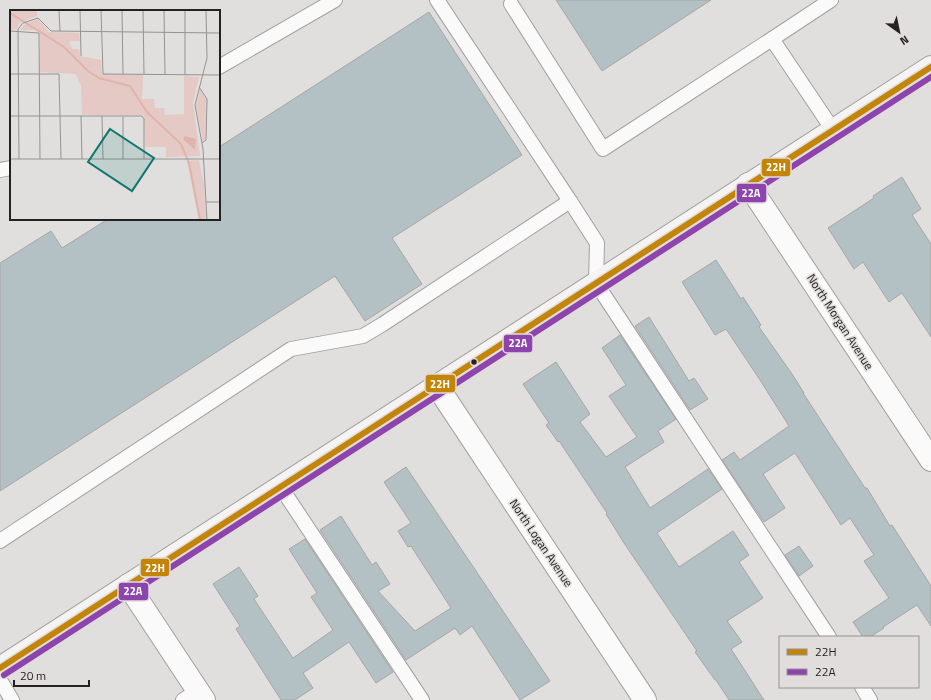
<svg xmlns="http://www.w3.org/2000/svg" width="931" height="700" viewBox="0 0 931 700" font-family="'Titillium Web',sans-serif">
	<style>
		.building { fill: #b3c1c4; stroke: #a7a6a6 }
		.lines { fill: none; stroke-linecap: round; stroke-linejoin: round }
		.lane-casing { stroke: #a3a0a0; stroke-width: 16 }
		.street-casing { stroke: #a3a0a0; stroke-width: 24 }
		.secondary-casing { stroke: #a3a0a0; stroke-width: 24 }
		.lane { stroke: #fafafa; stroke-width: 14 }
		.street { stroke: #fafafa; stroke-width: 22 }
		.secondary { stroke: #f6f3f3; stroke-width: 22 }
		.bus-1-casing { stroke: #e2dddd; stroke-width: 9 }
		.bus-2-casing { stroke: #e2dddd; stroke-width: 9 }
		.bus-1 { stroke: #c28508; stroke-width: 6 }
		.bus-2 { stroke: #8e44ad; stroke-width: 6 }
		.bus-dot { fill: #232221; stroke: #e2dddd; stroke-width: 1.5 }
		.labels { text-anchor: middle; stroke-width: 3; stroke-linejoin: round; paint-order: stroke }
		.street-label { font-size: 12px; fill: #232221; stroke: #e2dddd }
		.inset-river { fill: none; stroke: #e2b3ab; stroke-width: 2 }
		.inset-road { fill: none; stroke: #959392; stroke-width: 1 }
		.view { fill: #0f766e; fill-opacity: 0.15; stroke: #0f766e; stroke-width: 2 }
		.inset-edge { fill: none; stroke: #232221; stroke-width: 2 }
		.line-badge { stroke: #e2dddd; stroke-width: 1.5 }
		.badge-label { font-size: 11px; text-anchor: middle; font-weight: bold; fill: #fff }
	</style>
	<rect width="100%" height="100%" fill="#e1dede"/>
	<!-- building -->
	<g class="building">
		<polygon points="556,0 711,0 602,71"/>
		<polygon points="429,12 522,155 392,238 422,284 365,321 335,276 0,491 0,263 51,231 62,248 108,219 219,219 219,147"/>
		<polygon points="902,177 921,209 912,215 931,244 931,337 902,293 889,302 863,262 854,269 828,228 874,198 873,196"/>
		<polygon points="716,260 741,299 743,297 761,325 759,327 792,374 804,393 803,393 865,488 867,488 890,526 892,525 931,586 931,626 917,605 883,627 884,628 870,637 863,637 853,622 889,598 864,561 874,555 850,518 841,525 795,453 763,474 785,508 764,522 722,460 734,452 740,460 789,426 760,380 726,329 715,335 682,282"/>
		<polygon points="649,317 689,381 694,378 708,399 690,410 635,326"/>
		<polygon points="620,335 676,419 658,431 664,442 625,467 650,508 708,469 722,489 657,533 679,567 733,531 749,555 739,562 763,598 727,621 742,642 731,649 764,700 729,700 716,680 715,680 695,652 697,651 624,543 606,514 607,513 559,441 558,442 546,425 549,423 523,384 556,362 590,414 580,422 606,457 637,437 609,396 626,385 602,348"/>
		<polygon points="406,467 550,681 520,700 472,626 460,635 455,628 406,660 320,530 341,516 372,565 376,562 390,584 378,591 415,631 451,608 411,546 408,547 398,531 411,523 384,482"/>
		<polygon points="305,539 393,672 376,683 349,642 303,673 313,688 295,700 281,700 236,629 240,626 213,584 239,567 258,596 254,599 293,658 333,630 311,597 317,593 289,549"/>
		<polygon points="799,546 813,566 799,576 785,555"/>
	</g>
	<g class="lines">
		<!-- lane casing -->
		<g class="lane-casing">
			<g id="lane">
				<polyline points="437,0 570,201"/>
				<polyline points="831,0 772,39 833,130"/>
				<polyline points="511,4 603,149 772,39"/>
				<polyline points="219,67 335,0"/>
				<polyline points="0,170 11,168"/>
				<polyline points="280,486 422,700"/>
				<polyline points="0,541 291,349 363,336 383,324 570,201 597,243 596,283 829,637"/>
				<polyline points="0,680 12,700"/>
				<polyline points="862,687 870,700"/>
				<polyline points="183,700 198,691"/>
			</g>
		</g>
		<!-- street casing -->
		<g class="street-casing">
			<g id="street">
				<polyline points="748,184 931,460"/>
				<polyline points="437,386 645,700"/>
				<polyline points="128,585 204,700"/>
			</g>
		</g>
		<!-- secondary casing -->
		<g class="secondary-casing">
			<polyline id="secondary" points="0,668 931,67"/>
		</g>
		<!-- lane -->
		<use href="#lane" class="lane"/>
		<!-- street -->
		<use href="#street" class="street"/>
		<!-- secondary -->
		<use href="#secondary" class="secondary"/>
		<!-- bus-1 casing -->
		<g class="bus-1-casing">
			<polyline id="bus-1" points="0,668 931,67"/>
		</g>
		<!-- bus-2 casing -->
		<g class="bus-2-casing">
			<polyline id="bus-2" points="4,675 931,77"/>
		</g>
		<!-- bus-1 -->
		<use href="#bus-1" class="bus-1"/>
		<!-- bus-2 -->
		<use href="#bus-2" class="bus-2"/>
	</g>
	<!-- markers -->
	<circle class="bus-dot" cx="474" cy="362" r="3.5"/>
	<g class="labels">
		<!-- street labels -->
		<g class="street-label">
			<text transform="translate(840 322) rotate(57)" y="4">North Morgan Avenue</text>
			<text transform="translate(541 543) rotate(56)" y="4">North Logan Avenue</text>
		</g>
	</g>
	<!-- overview -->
	<g transform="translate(10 10)">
		<rect width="210" height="210" fill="#e1dede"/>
		<path d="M0 0 27 1V6L9 13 7 19 0 20ZM28 9 39 22 69 23 70 31H60V35L63 39H69L70 46 91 50 92 64 133 65 132 89H144L145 98H154L155 105 174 104V66L189 67 183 93 190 146 156 147V137H135L134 105H72L71 76 66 64 30 62V23L28 20H10L15 14ZM190 79 196 88 195 129 193 132 186 96ZM189 150 194 175 196 210H189L177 151Z" fill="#e4c9c5"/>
		<path d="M175 126 186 129 185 140 173 129Z" fill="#e2b3ab"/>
		<path class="inset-river" d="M0 3 54 37 78 61 89 68 120 76 137 102 171 134 179 153M179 153 190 210"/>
		<path class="inset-road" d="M49 0 50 21M70 0 71 46M91 0 93 64 210 65M112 0 113 64M133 0 134 64M154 0 155 65M175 0V65M196 0 197 48 185 95 193 139 197 210M28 8 41 21 210 23M0 21 29 23 30 149M0 64H49L51 149M189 77 197 89 196 130 192 133M0 106H132L134 109V149M71 106 72 149M92 106 93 149M113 107V149M0 149H210M9 149 8 19 13 13 28 8M196 192H210"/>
		<path class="view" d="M100 119 144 148 122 181 78 152Z"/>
		<rect width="210" height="210" class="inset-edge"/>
	</g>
	<g class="line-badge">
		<rect x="761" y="158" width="30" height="19" rx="4" fill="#c28508"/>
		<rect x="736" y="183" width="31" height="20" rx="4" fill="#8e44ad"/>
		<rect x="503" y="334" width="30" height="19" rx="4" fill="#8e44ad"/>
		<rect x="425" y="374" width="31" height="19" rx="4" fill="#c28508"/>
		<rect x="140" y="558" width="30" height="19" rx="4" fill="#c28508"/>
		<rect x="118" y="582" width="31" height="19" rx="4" fill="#8e44ad"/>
	</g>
	<g class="badge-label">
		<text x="776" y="171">22H</text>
		<text x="751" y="197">22A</text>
		<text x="518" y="347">22A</text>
		<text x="440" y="388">22H</text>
		<text x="155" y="572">22H</text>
		<text x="133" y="595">22A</text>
	</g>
	<!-- legend -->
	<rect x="779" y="636" width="140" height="52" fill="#e2dddd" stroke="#969292"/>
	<rect x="787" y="649" width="20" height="6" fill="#c28508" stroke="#969292"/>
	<text x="815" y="656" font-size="12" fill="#232221">22H</text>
	<rect x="787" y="669" width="20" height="6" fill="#8e44ad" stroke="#969292"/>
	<text x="815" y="676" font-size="12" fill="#232221">22A</text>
	<!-- north arrow -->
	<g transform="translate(899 32) rotate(147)" stroke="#e2dddd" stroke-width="3" paint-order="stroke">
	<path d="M0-3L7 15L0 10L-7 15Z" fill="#232221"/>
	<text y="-6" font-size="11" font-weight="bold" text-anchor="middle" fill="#232221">N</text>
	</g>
	<!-- scale -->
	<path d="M14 680v6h75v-6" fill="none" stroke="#232221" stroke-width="2"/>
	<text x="20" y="680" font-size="12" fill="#232221" stroke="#e2dddd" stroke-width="3" paint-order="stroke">20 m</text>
</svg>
